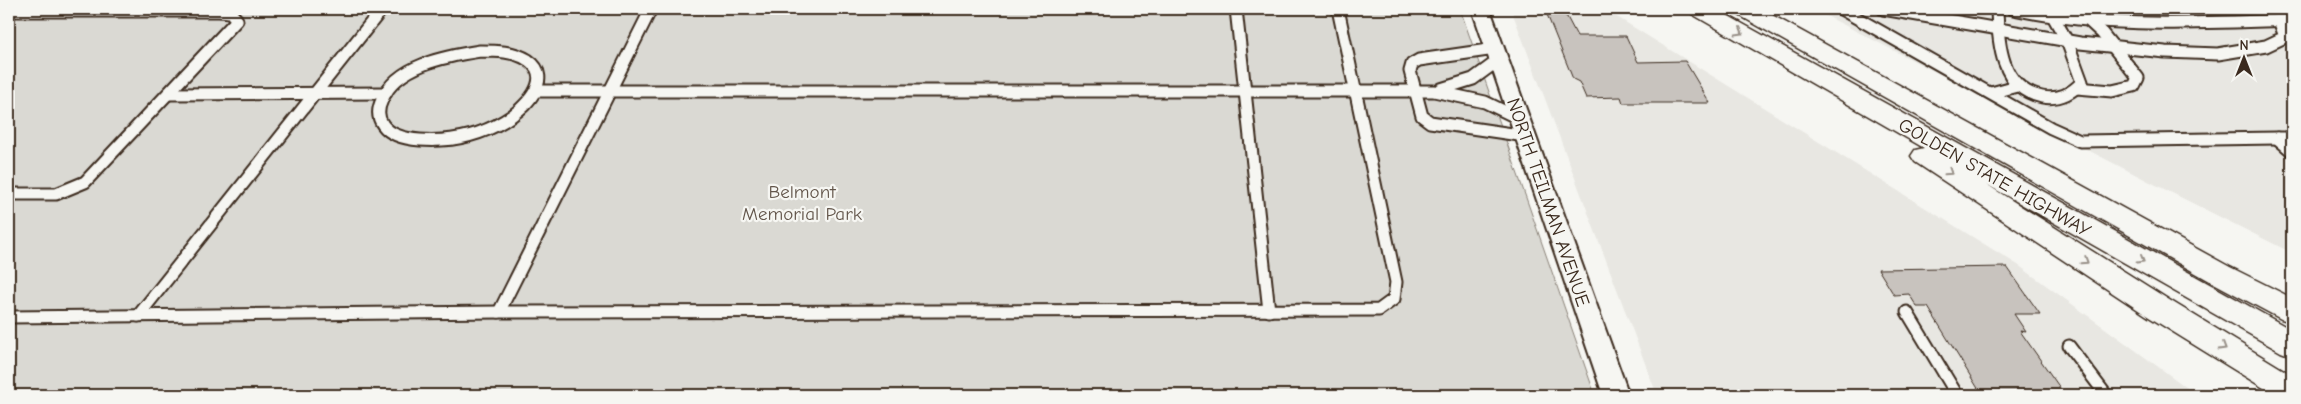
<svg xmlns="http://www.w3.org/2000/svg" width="2301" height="404" viewBox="0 0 2301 404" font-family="'Comic Neue',sans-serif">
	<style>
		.built { fill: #e8e7e2 }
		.green { fill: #dad9d3; stroke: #8a8278 }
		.building { fill: #c8c3be; stroke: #3b2a1e }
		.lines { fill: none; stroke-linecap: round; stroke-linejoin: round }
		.lane-casing { stroke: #3b2a1e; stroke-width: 15 }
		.street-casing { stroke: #3b2a1e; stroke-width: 4 }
		.highway-casing { stroke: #3b2a1e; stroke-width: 3 }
		.lane { stroke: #f6f6f2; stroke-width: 11 }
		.street { fill: #f6f6f2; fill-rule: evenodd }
		.highway { fill: #f6f6f2; fill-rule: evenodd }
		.oneway { stroke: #989088 }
		.labels { text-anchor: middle; stroke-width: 4.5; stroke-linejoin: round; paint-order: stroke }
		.street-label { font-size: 19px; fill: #3b2a1e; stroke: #f6f6f2 }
		.park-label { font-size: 19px; fill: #63564b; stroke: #f6f6f2 }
	</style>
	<rect width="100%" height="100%" fill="#f6f6f2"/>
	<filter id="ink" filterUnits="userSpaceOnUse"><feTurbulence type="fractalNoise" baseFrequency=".02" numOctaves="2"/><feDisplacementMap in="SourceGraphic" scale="10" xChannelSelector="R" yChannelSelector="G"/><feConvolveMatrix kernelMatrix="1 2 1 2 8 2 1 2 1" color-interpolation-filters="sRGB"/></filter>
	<g filter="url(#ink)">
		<!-- built -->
		<g class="built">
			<polygon points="1511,9 1604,9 2018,265 2197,395 1657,395"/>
			<polygon points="1813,9 2292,9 2292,253 2156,185"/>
		</g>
		<!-- green -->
		<polygon class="green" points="9,9 1460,9 1595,395 9,395"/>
		<!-- building -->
		<g class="building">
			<polygon points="1546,12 1561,13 1567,17 1577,36 1626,36 1638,62 1685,61 1710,103 1623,103 1621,97 1586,98 1579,82 1573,79"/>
			<polygon points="2007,267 2040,314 2014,314 2026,332 2020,331 2065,395 1982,395 1928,307 1917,307 1909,294 1894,295 1878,269"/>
		</g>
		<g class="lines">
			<!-- lane casing -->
			<g class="lane-casing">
				<g id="lane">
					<polyline points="1236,9 1269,311"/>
					<polyline points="1841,9 2051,128 2080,141 2277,138"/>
					<polyline points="1883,9 2080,43 2165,52 2218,54 2266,46 2285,37 2279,20"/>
					<path d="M1997 9C1998 43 2001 89 2042 97 2059 100 2071 94 2082 82L2067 41 2054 18"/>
					<path d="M2013 9C2105 29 2199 23 2292 20"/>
					<polyline points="2076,9 2102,33 2138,78 2134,86 2112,91 2077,88"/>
					<polyline points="9,11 219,11 230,12 237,20 85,182 56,194 9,194"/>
					<polyline points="1495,49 1419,60 1412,64 1410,71 1422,116 1430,122 1526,136"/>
					<path d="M480 51C496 51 514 51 528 60 556 79 523 110 504 121 479 136 449 142 420 140 407 139 391 136 383 125 377 117 378 108 382 100 396 65 447 56 480 51Z"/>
					<polyline points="1441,89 1473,79 1499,60"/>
					<polyline points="537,91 1434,91 1485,102 1520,119"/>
					<polyline points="1991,93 2017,86"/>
					<polyline points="168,94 386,93"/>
					<polyline points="2292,138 2277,138 2292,151"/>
					<polyline points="499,312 651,9"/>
					<polyline points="1907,312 1957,395"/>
					<polyline points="138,316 382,9"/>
					<polyline points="9,317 499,312 1379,310 1394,299 1396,282 1338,9"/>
					<polyline points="2069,346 2106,395"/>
				</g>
			</g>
			<!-- street casing -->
			<g class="street-casing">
				<polygon id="street" points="1472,9 1490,9 1629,395 1603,395"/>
			</g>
			<!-- highway casing -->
			<g class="highway-casing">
				<g id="highway">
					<polygon points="1689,9 1716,9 2292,330 2292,356 2281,352 1986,184 2171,301 2292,375 2292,395 2275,395 2149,317 1915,162 1911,156 1915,150 1924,148 1692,14"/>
					<polygon points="1734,9 1761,9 2230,267 2292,298 2292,322 2281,319 2210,281 1737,14"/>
				</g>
			</g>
			<!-- lane -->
			<use href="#lane" class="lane"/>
			<!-- street -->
			<use href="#street" class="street"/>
			<!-- highway -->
			<use href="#highway" class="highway"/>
		</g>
		<!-- one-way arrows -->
		<defs><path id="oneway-chevron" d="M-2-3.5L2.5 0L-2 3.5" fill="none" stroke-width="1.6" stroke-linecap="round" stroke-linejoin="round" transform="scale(1.25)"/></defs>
		<g class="oneway">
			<use href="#oneway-chevron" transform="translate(1740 32) rotate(30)"/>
			<use href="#oneway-chevron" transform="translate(1949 172) rotate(33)"/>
			<use href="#oneway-chevron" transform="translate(2141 260) rotate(30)"/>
			<use href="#oneway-chevron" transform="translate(2085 261) rotate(33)"/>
			<use href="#oneway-chevron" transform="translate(2223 347) rotate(31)"/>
		</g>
	</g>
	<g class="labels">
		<!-- street labels -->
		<g class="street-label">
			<text transform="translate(1995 177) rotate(30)" y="7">GOLDEN STATE HIGHWAY</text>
			<text transform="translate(1549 202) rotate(71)" y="7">NORTH TEILMAN AVENUE</text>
		</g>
		<!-- park labels -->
		<g class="park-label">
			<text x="802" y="198">Belmont<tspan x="802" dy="22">Memorial Park</tspan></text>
		</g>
	</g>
	<!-- margin -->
	<rect width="2301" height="404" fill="none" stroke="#f6f6f2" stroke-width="30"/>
	<rect x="15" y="15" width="2271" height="374" fill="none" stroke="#3b2a1e" stroke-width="2" filter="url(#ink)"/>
	<!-- north arrow -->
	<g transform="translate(2244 58)" stroke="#f6f6f2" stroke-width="4" paint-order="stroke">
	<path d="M0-4L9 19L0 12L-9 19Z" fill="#3b2a1e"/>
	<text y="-8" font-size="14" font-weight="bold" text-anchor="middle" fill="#3b2a1e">N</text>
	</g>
</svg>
